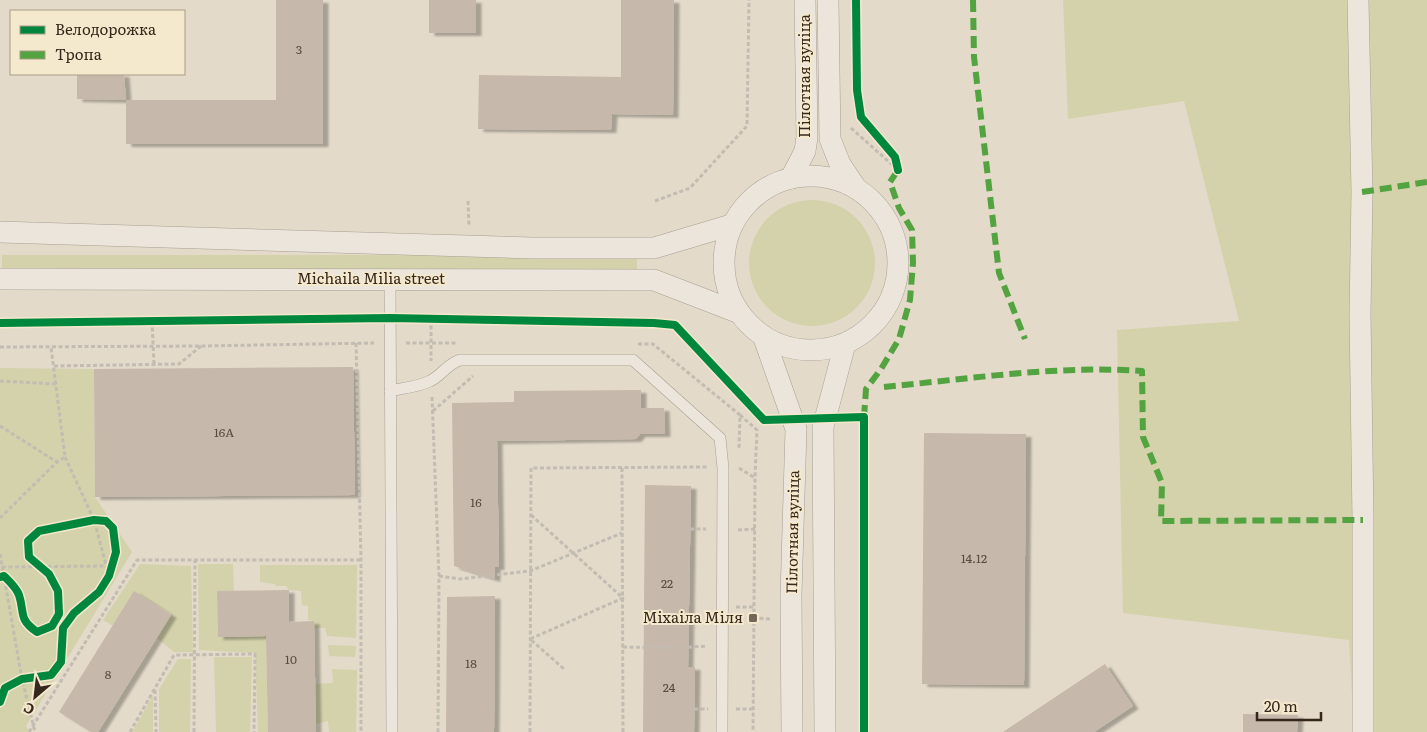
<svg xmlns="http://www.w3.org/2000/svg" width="1427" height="732" viewBox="0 0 1427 732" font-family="Literata,serif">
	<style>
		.green { fill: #d3d2ab }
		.building { fill: #c6b8aa; filter: url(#shadow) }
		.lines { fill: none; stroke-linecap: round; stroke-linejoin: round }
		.lane-casing { stroke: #a89f93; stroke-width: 12 }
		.street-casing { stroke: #a89f93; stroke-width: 22 }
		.path { stroke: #c3bcb2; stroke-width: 3; stroke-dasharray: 4 2.5; stroke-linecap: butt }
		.lane { stroke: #ebe5db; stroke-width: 11 }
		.street { stroke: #ebe5db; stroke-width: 21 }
		.quiet { stroke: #53a340; stroke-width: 6; stroke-dasharray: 12 6; stroke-linecap: butt }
		.cycleway-casing { stroke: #f5e9cd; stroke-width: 11 }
		.cycleway { stroke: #00873e; stroke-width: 8 }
		.poi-dot { fill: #726658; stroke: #f5e9cd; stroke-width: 2 }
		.labels { text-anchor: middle; stroke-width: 4; stroke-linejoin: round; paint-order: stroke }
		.number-label { font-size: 12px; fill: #594b3f }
		.street-label { font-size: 15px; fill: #35271b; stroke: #f5e9cd }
		.poi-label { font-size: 15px; fill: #35271b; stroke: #f5e9cd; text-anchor: end }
	</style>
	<defs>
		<filter id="shadow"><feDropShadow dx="5.5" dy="3" stdDeviation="1" flood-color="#0004"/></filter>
	</defs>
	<rect width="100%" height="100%" fill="#e3dac9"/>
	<!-- green -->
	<g class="green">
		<polygon points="1063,0 1427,0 1427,732 1354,732 1349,640 1123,613 1117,330 1239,321 1184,101 1068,119"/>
		<circle cx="812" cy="263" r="63"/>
		<rect x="2" y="255" width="635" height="18"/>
		<polygon points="0,368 94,369 95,497 132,552 26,726 29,732 0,732"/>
		<polygon points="140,564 191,566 193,652 174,652 157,638 171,614 134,592 113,626 103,620"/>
		<polygon points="198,564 233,564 234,591 217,591 218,637 266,636 268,732 258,732 255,653 199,650"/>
		<polygon points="260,565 357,565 356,638 327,636 325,628 314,628 314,621 308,620 308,606 302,605 301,591 289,590 286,586 276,586 275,584 260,582"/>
		<polygon points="328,645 356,646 355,657 329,656"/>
		<polygon points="214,657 252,657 250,732 216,732"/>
		<polygon points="178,659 191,659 190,732 159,732 159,689"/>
		<polygon points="332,669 357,670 356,732 329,732 328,721 316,724 315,684 333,683"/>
		<polygon points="153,696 153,732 132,732"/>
	</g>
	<!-- building -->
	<g class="building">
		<polygon points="276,0 323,0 323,144 126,144 126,100 276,100"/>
		<rect x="429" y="0" width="47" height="33"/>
		<polygon points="621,0 674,0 673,115 612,114 611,130 478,129 479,75 621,77"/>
		<polygon points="77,74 124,74 126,100 77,99"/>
		<polygon points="353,367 355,495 95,497 94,369"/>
		<polygon points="641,390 641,408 664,408 665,434 640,434 636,439 497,441 499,567 495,567 495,579 454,566 452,403 514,402 514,391"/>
		<polygon points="924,433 1026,434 1024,685 922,684"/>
		<polygon points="645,485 691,486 688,667 695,667 694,732 643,732"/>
		<polygon points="289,590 289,622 314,621 316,732 268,732 266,636 218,637 217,591"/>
		<polygon points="134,591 171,615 98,732 91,732 59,712"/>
		<polygon points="495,596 494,732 446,732 447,597"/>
		<polygon points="1105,664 1133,706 1094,732 1003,732"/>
		<polygon points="1243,714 1298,715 1297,732 1243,732"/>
	</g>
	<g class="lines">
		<!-- lane casing -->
		<g class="lane-casing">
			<g id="lane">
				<polyline points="390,280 392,732"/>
				<path d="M390 391C403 388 418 387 430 381 441 376 447 364 460 360H633L720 438 723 468 722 732"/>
			</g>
		</g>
		<!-- street casing -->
		<g class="street-casing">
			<g id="street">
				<polyline points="828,0 830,139 840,164 856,188"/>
				<polyline points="1358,0 1362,192 1360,314 1363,520 1363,732"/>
				<circle cx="811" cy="263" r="87"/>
				<polyline points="791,178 805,151 807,137 805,0"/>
				<polyline points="0,232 532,248 654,248 731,225"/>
				<polyline points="0,279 654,280 737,312"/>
				<polyline points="764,338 796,429 791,596 792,732"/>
				<polyline points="825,732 823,427 845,344"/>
			</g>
		</g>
		<!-- path -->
		<g class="path">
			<polyline points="851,128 898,170"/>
			<polyline points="468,201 469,226"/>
			<polyline points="655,201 690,188 747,126 749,0"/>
			<polyline points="431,319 431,361"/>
			<polyline points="152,321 154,364"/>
			<polyline points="356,343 361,560 361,732"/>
			<polyline points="406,343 457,343"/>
			<polyline points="638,344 653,344 740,415 739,449"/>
			<polyline points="0,347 201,346 374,343"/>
			<polyline points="54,366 179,364 201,346"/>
			<polyline points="0,381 56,384"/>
			<polyline points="432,397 439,576 438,732"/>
			<polyline points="433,411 473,376"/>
			<polyline points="740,415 757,430 755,477"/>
			<polyline points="0,426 57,462"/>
			<polyline points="65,457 94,520 109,576"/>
			<polyline points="622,468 623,732"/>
			<polyline points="739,468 755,478 753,732"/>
			<polyline points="531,515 623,598 530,639 564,669"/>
			<polyline points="0,518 57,462 65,457 51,347"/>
			<polyline points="690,529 706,529"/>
			<polyline points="738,530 755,529"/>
			<polyline points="0,554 22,679 35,732"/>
			<polyline points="2,567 106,566"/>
			<polyline points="439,576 460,579 530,571 622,533"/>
			<polyline points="736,607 753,607"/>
			<polyline points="753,618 771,619"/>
			<polyline points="623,647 675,648 707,646"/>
			<polyline points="155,690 156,732"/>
			<polyline points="694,709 708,709"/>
			<polyline points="736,709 753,709"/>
			<polyline points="29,732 137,560 361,560"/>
			<polyline points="130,732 174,655 255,654 254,732"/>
			<polyline points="194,732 195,560"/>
			<polyline points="530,732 531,468 708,467"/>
		</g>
		<!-- lane -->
		<use href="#lane" class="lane"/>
		<!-- street -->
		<use href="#street" class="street"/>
		<!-- quiet -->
		<g class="quiet">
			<polyline points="973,0 974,57 999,273 1025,339"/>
			<polyline points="1362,192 1427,182"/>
			<path d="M884 387C968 379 1059 365 1142 371L1143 437 1162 483 1161 521 1363 520"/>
			<polyline points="864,417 866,389 881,369 899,339 910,300 913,263 912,230 899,208 890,182 898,170"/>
		</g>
		<!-- cycleway casing -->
		<g class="cycleway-casing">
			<g id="cycleway">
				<polyline points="856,0 857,90 861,117 895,157 898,170"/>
				<polyline points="0,323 390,318 654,323 675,325 764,420 864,417 864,732"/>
				<path d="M0 577 4 576C9 581 16 587 19 595 25 613 18 619 37 632L52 626 59 614 58 591 49 574 29 557 28 541 39 531 94 520 106 521 113 528 116 552 109 576 99 592 74 613 63 628 61 662 51 675 22 679 5 688 0 702"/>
			</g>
		</g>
		<!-- cycleway -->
		<use href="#cycleway" class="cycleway"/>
	</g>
	<!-- markers -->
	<rect class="poi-dot" x="748" y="613" width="10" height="10" rx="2.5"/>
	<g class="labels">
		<!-- number labels -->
		<g class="number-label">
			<text x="299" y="54">3</text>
			<text x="224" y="437">16А</text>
			<text x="476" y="507">16</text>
			<text x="974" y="563">14.12</text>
			<text x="667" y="588">22</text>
			<text x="291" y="664">10</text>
			<text x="471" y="668">18</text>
			<text x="108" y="679">8</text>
			<text x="669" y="692">24</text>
		</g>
		<!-- street labels -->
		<g class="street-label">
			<text transform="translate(805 76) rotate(-90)" y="5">Пілотная вуліца</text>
			<text x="371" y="284">Michaila Milia street</text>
			<text transform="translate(793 532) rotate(-89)" y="5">Пілотная вуліца</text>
		</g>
		<!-- poi labels -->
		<g class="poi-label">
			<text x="743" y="623">Міхаіла Міля</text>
		</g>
	</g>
	<!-- legend -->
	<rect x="10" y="10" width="175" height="65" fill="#f5e9cd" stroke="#a89b86"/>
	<rect x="20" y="26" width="25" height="8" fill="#00873e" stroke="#a89b86"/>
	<text x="55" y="35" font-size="15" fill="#35271b">Велодорожка</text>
	<rect x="20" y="51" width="25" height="8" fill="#53a340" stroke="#a89b86"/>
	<text x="55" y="60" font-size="15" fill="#35271b">Тропа</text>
	<!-- north arrow -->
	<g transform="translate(35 697) rotate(208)" stroke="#f5e9cd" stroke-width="4" paint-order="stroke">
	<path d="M0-4L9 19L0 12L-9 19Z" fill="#35271b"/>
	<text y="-8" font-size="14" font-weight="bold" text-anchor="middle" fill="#35271b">С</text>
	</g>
	<!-- scale -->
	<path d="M1257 712v8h64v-8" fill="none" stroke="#35271b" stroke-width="2.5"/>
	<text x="1264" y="712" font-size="15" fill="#35271b" stroke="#f5e9cd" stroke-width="4" paint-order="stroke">20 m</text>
</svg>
